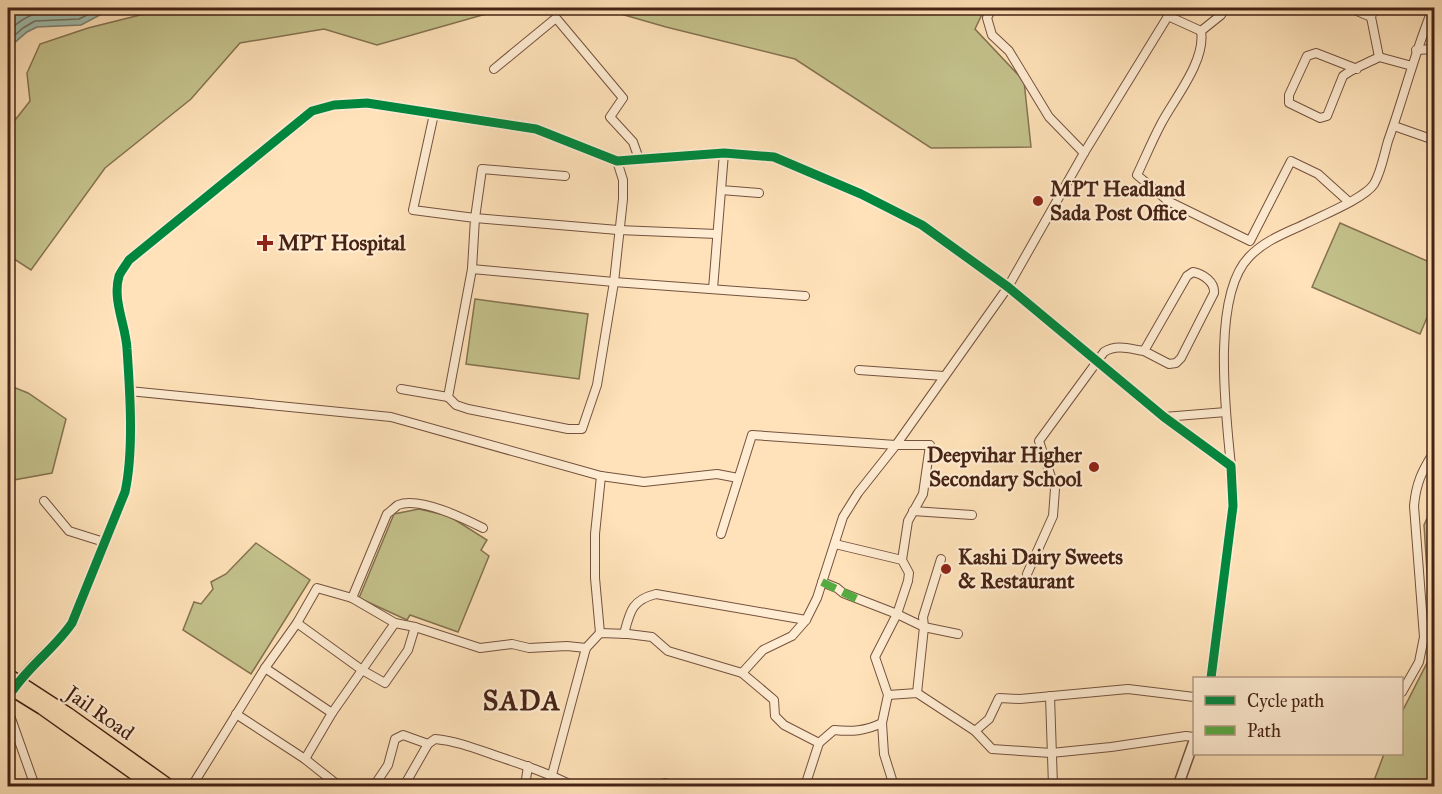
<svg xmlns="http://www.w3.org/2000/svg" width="1442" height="794" viewBox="0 0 1442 794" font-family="'IM FELL Great Primer',serif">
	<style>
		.green { fill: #c4c28c; stroke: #857250; stroke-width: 1.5 }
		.water { fill: #a0beae; stroke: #7c8071; stroke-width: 1.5 }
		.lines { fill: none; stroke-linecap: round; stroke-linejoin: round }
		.shore { stroke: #737062; stroke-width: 1.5 }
		.minor-casing { stroke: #74523e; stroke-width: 10 }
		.tertiary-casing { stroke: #74523e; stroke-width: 12 }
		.primary-casing { stroke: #462215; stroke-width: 15 }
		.minor { stroke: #ffecd2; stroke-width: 8 }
		.tertiary { stroke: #ffecd2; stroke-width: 9 }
		.primary { stroke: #ffe2b9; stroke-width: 12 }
		.quiet { stroke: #56aa42; stroke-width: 8; stroke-dasharray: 15 8; stroke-linecap: butt }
		.cycleway-casing { stroke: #ffecd2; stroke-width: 13 }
		.cycleway { stroke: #00873e; stroke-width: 9 }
		.poi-dot { fill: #8f2418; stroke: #ffecd2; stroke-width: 2 }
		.labels { text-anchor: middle; stroke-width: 4.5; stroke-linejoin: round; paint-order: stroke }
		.poi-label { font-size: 21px; font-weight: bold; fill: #462215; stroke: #ffecd2; text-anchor: start }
		.street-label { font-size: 21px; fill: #462215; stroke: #ffecd2 }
		.district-label { font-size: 27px; font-weight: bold; letter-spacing: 1.5px; fill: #462215; stroke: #ffecd2 }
	</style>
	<rect width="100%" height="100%" fill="#ffe2b9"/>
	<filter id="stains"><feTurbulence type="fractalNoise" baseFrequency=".00333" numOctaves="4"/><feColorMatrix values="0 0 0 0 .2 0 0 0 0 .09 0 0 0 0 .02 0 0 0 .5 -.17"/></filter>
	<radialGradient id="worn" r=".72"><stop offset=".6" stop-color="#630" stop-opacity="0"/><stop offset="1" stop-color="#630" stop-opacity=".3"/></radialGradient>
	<!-- green -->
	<g class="green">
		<polygon points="159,8 507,8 377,45 324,29 240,43 191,99 105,168 31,270 8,255 8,129 30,101 27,73 40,44 88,28 156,11"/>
		<polygon points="600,8 985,8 975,29 1024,81 1031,147 931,148 795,59 666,27"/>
		<polygon points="1340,223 1434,264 1434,301 1420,334 1312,287"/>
		<polygon points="475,299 588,314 579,379 466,364"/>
		<polygon points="8,385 28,393 66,419 52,473 8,481"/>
		<polygon points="1434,503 1434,786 1372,786 1384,754 1402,754 1402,712 1432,653 1424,525"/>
		<polygon points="419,509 449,516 487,540 481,550 489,556 458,632 410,615 407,620 359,598 394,514"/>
		<polygon points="256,543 310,580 251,674 183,630 194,602 201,604 213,589 211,582 226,574"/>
	</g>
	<!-- water -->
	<polygon class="water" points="8,8 113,8 81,25 37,27 27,32 12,45 8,56"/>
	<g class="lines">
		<!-- shore -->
		<g class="shore">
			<path d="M8 31C15 25 23 18 32 15 48 9 65 18 85 8"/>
			<polyline points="8,41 23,28 35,21 79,19 101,8"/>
		</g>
		<!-- minor casing -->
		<g class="minor-casing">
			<g id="minor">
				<polyline points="992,8 987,18 992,35 1009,51 1049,117 1084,153"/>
				<polyline points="1350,8 1371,17"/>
				<polyline points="1374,8 1371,17 1379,57"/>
				<polyline points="1168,16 1201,31"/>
				<path d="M1201 31C1206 61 1174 99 1161 124 1152 141 1145 158 1137 175L1168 201 1250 241 1291 161 1318 174 1349 202"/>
				<polyline points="1201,31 1221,15 1225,8"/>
				<polyline points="1416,50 1434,49"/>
				<polyline points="494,69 556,18 623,98 610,117 633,142 639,159"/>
				<path d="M1357 69 1316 53 1307 56 1289 95V103L1320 118 1327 116 1343 76C1353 68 1368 63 1379 57L1412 66"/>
				<polyline points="434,114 413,210 475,218 472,269 448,397 456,405 468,409 568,429 582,429 597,385 614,282 623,199 623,180 617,161"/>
				<polyline points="1394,126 1434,140"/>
				<polyline points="724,153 721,190 759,193"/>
				<polyline points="565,176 482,169 475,218 618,230 717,234"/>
				<polyline points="472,269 614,282 805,296"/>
				<polyline points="713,289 721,190"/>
				<polyline points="859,370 944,376"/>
				<polyline points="401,389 448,397"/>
				<polyline points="129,391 391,417 601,476 644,482 717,474 738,478"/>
				<polyline points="1164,417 1226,412"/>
				<path d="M1231 466C1226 415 1211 296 1249 257 1265 240 1286 233 1307 223 1323 215 1365 198 1374 184 1381 172 1384 155 1388 141 1404 97 1415 51 1433 8"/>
				<polyline points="44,501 69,531 104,542"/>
				<polyline points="913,511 972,515"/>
				<polyline points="721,534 752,435 896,445 930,445 923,494 908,521 902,560 909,573 908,581 897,614 875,657 888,695 882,723 884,754 894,786"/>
				<polyline points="835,544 902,560"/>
				<path d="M1027 574 1053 516 1055 489 1039 441 1104 352C1117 344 1130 349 1144 351L1187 276 1193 272C1203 274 1215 282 1214 293L1181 358 1176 363 1169 364 1144 351"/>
				<polyline points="822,582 837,588 843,593 897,614 924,627 958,634"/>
				<polyline points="352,598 395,623 415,627 480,648 512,644 529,648 567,646 586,648"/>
				<polyline points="297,623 362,670 385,683 408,650 415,627"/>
				<polyline points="600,633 595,578 595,534 601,476"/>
				<path d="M624 634C630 611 632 600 656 594L806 620"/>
				<polyline points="265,668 332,713"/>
				<polyline points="742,673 774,700 775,716 784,725 819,743 805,786"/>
				<path d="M1402 692 1419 662 1424 637 1414 506C1416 483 1422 471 1434 452"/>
				<polyline points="917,693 924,627 923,617 941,559"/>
				<polyline points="888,695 917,693 975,731 992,749 1051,753 1111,747 1186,736 1194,737"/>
				<polyline points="1050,696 1053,786"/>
				<polyline points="8,710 35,786"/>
				<polyline points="236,714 305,759 339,786"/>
				<polyline points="975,731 989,719 999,698 1020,699 1128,689 1194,697"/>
				<path d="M819 743 834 730C852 732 865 731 882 723"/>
				<polyline points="305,759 332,713 395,623"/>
				<path d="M192 786 265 668 297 623 317 588 352 598 387 514C390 512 395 507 398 505 419 496 465 519 483 528"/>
				<polyline points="374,786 388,765 395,739 403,735 428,744"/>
				<path d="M404 786 428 744 435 739C456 741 474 748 494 755 521 764 548 773 573 786"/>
				<polyline points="525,786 528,766"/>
				<polyline points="549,786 586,648 600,633 628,634 652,637 668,651 742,673 763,650 792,636 806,620 817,598 843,517 858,493 896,445 1008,287 1084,153 1173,8"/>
				<polyline points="653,786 665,783 671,786"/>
			</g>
		</g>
		<!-- tertiary casing -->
		<g class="tertiary-casing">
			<g id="tertiary">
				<path d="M16 686C32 662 56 647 72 623L125 492C134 451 130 392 127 349 126 326 112 300 119 276 121 271 126 265 129 260L312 111 334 105 367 103 536 129 617 161 724 153 774 157 861 194 922 225 1008 287 1164 417 1231 466 1233 506 1211 678"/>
				<polyline points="1178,786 1194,741"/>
			</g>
		</g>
		<!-- primary casing -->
		<g class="primary-casing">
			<g id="primary">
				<polyline points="8,675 68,714 169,786"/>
				<polyline points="8,687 42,708 152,786"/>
			</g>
		</g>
		<!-- minor -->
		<use href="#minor" class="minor"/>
		<!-- tertiary -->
		<use href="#tertiary" class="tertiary"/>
		<!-- primary -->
		<use href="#primary" class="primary"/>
		<!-- quiet -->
		<polyline class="quiet" points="822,582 859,600"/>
		<!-- cycleway casing -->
		<g class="cycleway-casing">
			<path id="cycleway" d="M13 690C30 665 55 648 72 623L125 492C134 451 130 392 127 349 126 326 112 300 119 276 121 271 126 265 129 260L312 111 334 105 367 103 536 129 617 161 724 153 774 157 861 194 922 225 1008 287 1164 417 1231 466 1233 506 1211 678"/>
		</g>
		<!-- cycleway -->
		<use href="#cycleway" class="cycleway"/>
	</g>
	<!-- markers -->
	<g class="poi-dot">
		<circle cx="1038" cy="201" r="6"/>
		<path d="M262 234h6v6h6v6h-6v6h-6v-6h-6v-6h6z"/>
		<circle cx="1094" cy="467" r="6"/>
		<circle cx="946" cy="569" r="6"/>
	</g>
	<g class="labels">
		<!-- poi labels -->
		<g class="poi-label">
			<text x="1050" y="196">MPT Headland<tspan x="1050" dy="24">Sada Post Office</tspan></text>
			<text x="278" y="250">MPT Hospital</text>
			<text x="1082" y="462" text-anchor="end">Deepvihar Higher<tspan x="1082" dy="24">Secondary School</tspan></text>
			<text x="958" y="564">Kashi Dairy Sweets<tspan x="958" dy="24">&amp; Restaurant</tspan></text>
		</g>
		<!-- street labels -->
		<g class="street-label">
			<text transform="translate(100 713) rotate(35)" y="7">Jail Road</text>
		</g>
		<!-- district labels -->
		<g class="district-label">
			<text x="522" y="710">SADA</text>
		</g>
	</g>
	<!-- margin -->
	<rect width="1442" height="794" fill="none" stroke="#ffe2b9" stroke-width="30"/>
	<rect x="9" y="9" width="1424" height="776" fill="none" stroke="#462215" stroke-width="3"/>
	<rect x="15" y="15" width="1412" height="764" fill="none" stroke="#462215" stroke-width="1.5"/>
	<!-- legend -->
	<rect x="1193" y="677" width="210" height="78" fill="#ffecd2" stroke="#b59b86" stroke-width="1.5"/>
	<rect x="1205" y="696" width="30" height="9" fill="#00873e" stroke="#b59b86" stroke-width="1.5"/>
	<text x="1247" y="707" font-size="18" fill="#462215">Cycle path</text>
	<rect x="1205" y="726" width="30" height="9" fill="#56aa42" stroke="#b59b86" stroke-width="1.5"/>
	<text x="1247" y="737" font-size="18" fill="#462215">Path</text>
	<rect width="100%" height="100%" filter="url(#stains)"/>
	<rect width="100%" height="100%" fill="url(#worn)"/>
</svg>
